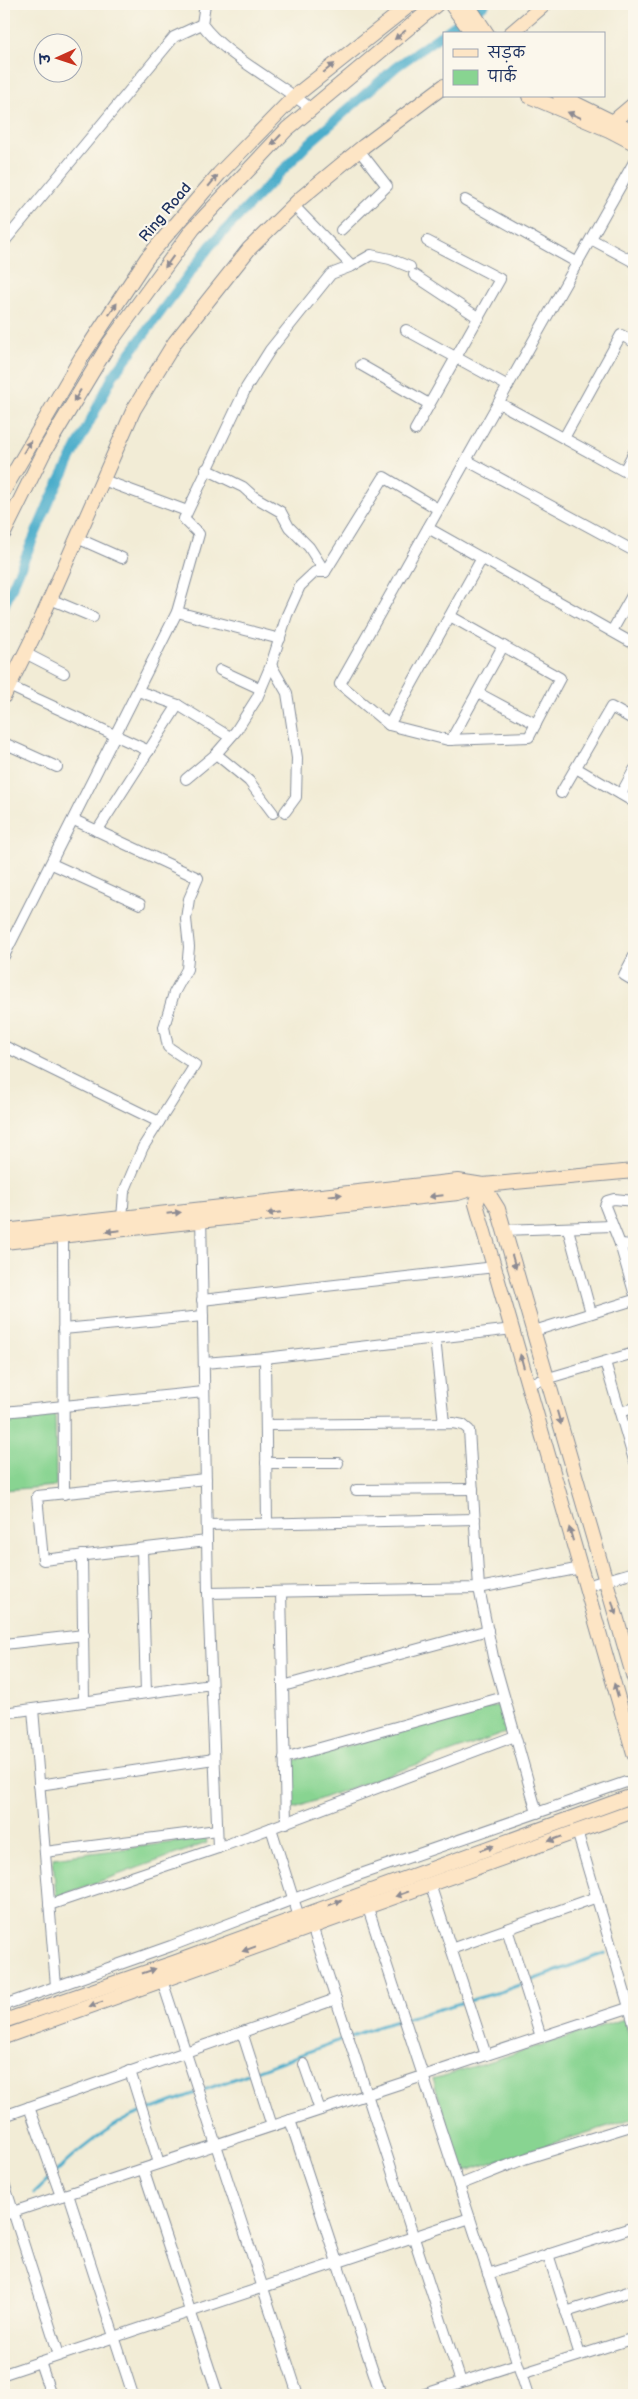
<svg xmlns="http://www.w3.org/2000/svg" width="638" height="2399" viewBox="0 0 638 2399" font-family="'Balsamiq Sans','Playpen Sans Deva',sans-serif">
	<style>
		.green { fill: #88d491; stroke: #528278 }
		.lines { fill: none; stroke-linecap: round; stroke-linejoin: round }
		.stream { stroke: #4cadcb; stroke-width: 3 }
		.canal { stroke: #4cadcb; stroke-width: 10 }
		.street-casing { stroke: #868e9a; stroke-width: 12 }
		.secondary-casing { stroke: #868e9a; stroke-width: 16 }
		.street { stroke: #fff; stroke-width: 10 }
		.secondary { stroke: #fde5c5; stroke-width: 14 }
		.oneway { fill: #8c8a92 }
		.labels { text-anchor: middle; stroke-width: 4.5; stroke-linejoin: round; paint-order: stroke }
		.street-label { font-size: 15px; fill: #1b2f5e; stroke: #fbf7ec }
	</style>
	<rect width="100%" height="100%" fill="#fbf7ec"/>
	<filter id="ink" filterUnits="userSpaceOnUse"><feTurbulence type="fractalNoise" baseFrequency=".02" numOctaves="2"/><feDisplacementMap in="SourceGraphic" scale="10" xChannelSelector="R" yChannelSelector="G"/><feConvolveMatrix kernelMatrix="1 2 1 2 8 2 1 2 1" color-interpolation-filters="sRGB"/></filter>
	<filter id="wash" filterUnits="userSpaceOnUse"><feTurbulence type="fractalNoise" baseFrequency=".0096" numOctaves="4" result="noise"/><feDisplacementMap in="SourceGraphic" scale="20" xChannelSelector="R" yChannelSelector="G"/><feGaussianBlur stdDeviation="1.12" result="paint"/><feColorMatrix in="noise" values="0 0 0 0 0 0 0 0 0 0 0 0 0 0 0 0 0 1.4 0 .05"/><feComposite in="paint" operator="in"/></filter>
	<g filter="url(#wash)">
		<rect width="100%" height="100%" fill="#f2ecd6"/>
		<!-- green -->
		<g class="green">
			<polygon points="55,1415 56,1486 4,1490 4,1420"/>
			<polygon points="499,1705 508,1732 292,1809 291,1761"/>
			<polygon points="206,1838 207,1843 56,1897 53,1858"/>
			<polygon points="624,2019 634,2052 634,2118 462,2172 433,2079"/>
		</g>
		<g class="lines">
			<!-- stream -->
			<path class="stream" d="M34 2193C63 2165 93 2135 130 2117L376 2027 503 1991 605 1953"/>
			<!-- canal -->
			<polyline class="canal" points="4,606 51,498 113,376 210,246 307,145 396,67 485,4"/>
		</g>
	</g>
	<g filter="url(#ink)">
		<g class="lines">
			<!-- street casing -->
			<g class="street-casing">
				<g id="street">
					<path d="M202 24C224 55 279 82 311 109"/>
					<polyline points="202,24 205,4"/>
					<polyline points="465,200 578,263"/>
					<polyline points="294,206 352,266"/>
					<polyline points="341,230 387,186 359,150"/>
					<polyline points="591,239 634,262"/>
					<polyline points="4,242 174,37 202,24"/>
					<polyline points="414,275 479,318"/>
					<polyline points="406,330 508,386"/>
					<polyline points="361,365 429,404"/>
					<polyline points="499,403 624,471 634,452"/>
					<polyline points="415,430 500,279 427,241"/>
					<polyline points="564,438 621,335 634,342"/>
					<polyline points="466,460 634,551"/>
					<polyline points="206,469 243,487 253,496 281,512 289,527 309,547 325,572"/>
					<polyline points="103,480 187,511"/>
					<polyline points="428,528 634,644"/>
					<polyline points="77,538 122,558"/>
					<polyline points="325,572 384,477 438,509"/>
					<polyline points="50,599 93,617"/>
					<polyline points="177,612 280,639"/>
					<polyline points="450,616 560,678 529,737 448,740 389,725 340,684 634,162"/>
					<polyline points="612,631 634,592"/>
					<polyline points="25,653 64,673"/>
					<polyline points="271,665 287,693 297,758 296,797 285,812"/>
					<polyline points="220,670 261,689"/>
					<polyline points="9,686 149,751"/>
					<polyline points="138,691 178,705 230,737"/>
					<polyline points="478,693 536,724"/>
					<polyline points="389,725 482,558"/>
					<polyline points="451,740 503,646"/>
					<polyline points="4,743 57,767"/>
					<polyline points="216,754 249,781 273,813"/>
					<polyline points="576,768 634,802"/>
					<polyline points="186,779 216,754 236,731 257,698 271,665 287,615 300,586 315,572 325,572"/>
					<polyline points="561,793 611,707 634,720"/>
					<polyline points="621,794 634,770"/>
					<polyline points="4,802 4,813"/>
					<polyline points="74,820 198,878 189,899 186,919 189,947 187,969 174,993 164,1027 168,1047 195,1065 143,1147 124,1192 122,1219"/>
					<polyline points="97,831 178,705"/>
					<polyline points="52,864 140,904"/>
					<polyline points="4,956 177,612 199,534 184,519 246,388 270,350 331,274 352,266 371,255 390,259 410,267"/>
					<polyline points="634,956 624,975 634,981"/>
					<polyline points="4,1046 159,1122"/>
					<polyline points="634,1201 614,1199 607,1201 605,1206 620,1244 634,1292"/>
					<polyline points="201,1214 208,1593 218,1848"/>
					<polyline points="568,1229 591,1313"/>
					<polyline points="63,1230 64,1494"/>
					<polyline points="504,1230 612,1226"/>
					<polyline points="620,1244 634,1245"/>
					<polyline points="202,1300 495,1267"/>
					<polyline points="63,1329 203,1316"/>
					<polyline points="534,1331 634,1300"/>
					<polyline points="435,1338 444,1423"/>
					<polyline points="265,1358 267,1523"/>
					<polyline points="605,1362 634,1460"/>
					<polyline points="204,1363 265,1358 513,1329"/>
					<polyline points="528,1384 634,1353"/>
					<polyline points="4,1412 204,1392"/>
					<polyline points="620,1412 634,1408"/>
					<polyline points="266,1425 453,1423 463,1425 469,1430 479,1588 493,1657 537,1813"/>
					<polyline points="266,1463 338,1463"/>
					<polyline points="206,1479 37,1496 43,1560 207,1541"/>
					<polyline points="356,1490 473,1489"/>
					<polyline points="207,1525 475,1519"/>
					<polyline points="142,1549 146,1693"/>
					<polyline points="82,1555 84,1702"/>
					<polyline points="586,1586 634,1572"/>
					<polyline points="281,1592 286,1823"/>
					<polyline points="208,1593 479,1588 581,1568"/>
					<polyline points="4,1644 84,1635"/>
					<polyline points="283,1686 488,1630"/>
					<polyline points="33,1709 56,1986"/>
					<polyline points="4,1713 211,1684"/>
					<polyline points="284,1758 504,1697"/>
					<polyline points="39,1785 214,1759"/>
					<polyline points="271,1828 299,1917 312,1926 461,2382"/>
					<polyline points="577,1831 634,2024"/>
					<polyline points="45,1852 217,1830"/>
					<polyline points="430,1884 486,2055"/>
					<polyline points="366,1902 528,2395"/>
					<polyline points="49,1905 218,1848 515,1736"/>
					<polyline points="507,1929 541,2037"/>
					<polyline points="451,1949 597,1897"/>
					<polyline points="162,1980 298,2395"/>
					<polyline points="4,2005 171,1946 338,1882 626,1782 634,1782"/>
					<polyline points="242,2032 272,2126"/>
					<polyline points="304,2064 320,2110"/>
					<polyline points="130,2071 159,2163"/>
					<polyline points="29,2107 61,2196"/>
					<polyline points="4,2116 336,1999"/>
					<polyline points="290,2120 381,2395"/>
					<polyline points="143,2169 218,2395"/>
					<polyline points="4,2183 59,2355"/>
					<polyline points="459,2185 524,2159 634,2125"/>
					<polyline points="68,2194 133,2395"/>
					<polyline points="4,2215 634,2006"/>
					<polyline points="548,2254 580,2355"/>
					<polyline points="488,2274 634,2227"/>
					<polyline points="566,2312 634,2290"/>
					<polyline points="40,2362 51,2395"/>
					<polyline points="4,2374 470,2218"/>
					<polyline points="521,2374 634,2338"/>
					<polyline points="422,2395 517,2364"/>
				</g>
			</g>
			<!-- secondary casing -->
			<g class="secondary-casing">
				<g id="secondary">
					<polyline points="451,4 473,34"/>
					<polyline points="467,4 487,34"/>
					<polyline points="510,34 545,4"/>
					<polyline points="529,96 609,130 634,143"/>
					<polyline points="560,96 629,130"/>
					<polyline points="608,126 634,104"/>
					<polyline points="4,490 81,358 147,258 219,174 295,96 411,4"/>
					<polyline points="4,533 44,452 109,344 193,229 287,129 437,4"/>
					<polyline points="4,696 36,631 134,409 175,342 249,249 301,198 364,146 444,86"/>
					<polyline points="483,1185 476,1204 634,1754"/>
					<polyline points="483,1185 498,1209 634,1678"/>
					<polyline points="4,1231 458,1181 483,1185 634,1171"/>
					<polyline points="4,1242 458,1193 480,1186"/>
					<polyline points="4,2021 176,1962 632,1796"/>
					<polyline points="4,2037 634,1811"/>
				</g>
			</g>
			<!-- street -->
			<use href="#street" class="street"/>
			<!-- secondary -->
			<use href="#secondary" class="secondary"/>
		</g>
		<!-- one-way arrows -->
		<defs><path id="oneway-solid" d="M-6-.8H1V-3.2L6.5 0L1 3.2V.8H-6Z" transform="scale(1.25)"/></defs>
		<g class="oneway">
			<use href="#oneway-solid" transform="translate(400 35) rotate(141)"/>
			<use href="#oneway-solid" transform="translate(329 68) rotate(-39)"/>
			<use href="#oneway-solid" transform="translate(574 115) rotate(-157)"/>
			<use href="#oneway-solid" transform="translate(276 140) rotate(133)"/>
			<use href="#oneway-solid" transform="translate(213 181) rotate(-50)"/>
			<use href="#oneway-solid" transform="translate(169 262) rotate(126)"/>
			<use href="#oneway-solid" transform="translate(113 309) rotate(-56)"/>
			<use href="#oneway-solid" transform="translate(77 396) rotate(121)"/>
			<use href="#oneway-solid" transform="translate(27 447) rotate(-59)"/>
			<use href="#oneway-solid" transform="translate(335 1195) rotate(-6)"/>
			<use href="#oneway-solid" transform="translate(436 1196) rotate(174)"/>
			<use href="#oneway-solid" transform="translate(174 1213) rotate(-6)"/>
			<use href="#oneway-solid" transform="translate(274 1213) rotate(174)"/>
			<use href="#oneway-solid" transform="translate(113 1231) rotate(174)"/>
			<use href="#oneway-solid" transform="translate(514 1262) rotate(74)"/>
			<use href="#oneway-solid" transform="translate(522 1361) rotate(-105)"/>
			<use href="#oneway-solid" transform="translate(559 1418) rotate(74)"/>
			<use href="#oneway-solid" transform="translate(571 1534) rotate(-106)"/>
			<use href="#oneway-solid" transform="translate(614 1608) rotate(74)"/>
			<use href="#oneway-solid" transform="translate(616 1690) rotate(-106)"/>
			<use href="#oneway-solid" transform="translate(555 1839) rotate(160)"/>
			<use href="#oneway-solid" transform="translate(487 1848) rotate(-20)"/>
			<use href="#oneway-solid" transform="translate(402 1894) rotate(160)"/>
			<use href="#oneway-solid" transform="translate(335 1903) rotate(-20)"/>
			<use href="#oneway-solid" transform="translate(249 1949) rotate(160)"/>
			<use href="#oneway-solid" transform="translate(149 1971) rotate(-19)"/>
			<use href="#oneway-solid" transform="translate(96 2004) rotate(160)"/>
		</g>
	</g>
	<g class="labels">
		<!-- street labels -->
		<g class="street-label">
			<text transform="translate(165 212) rotate(-50)" y="5">Ring Road</text>
		</g>
	</g>
	<!-- margin -->
	<rect width="638" height="2399" fill="none" stroke="#fbf7ec" stroke-width="20"/>
	<!-- legend -->
	<rect x="443" y="32" width="162" height="65" fill="#fbf7ec" stroke="#a1a7b3"/>
	<rect x="453" y="49" width="25" height="8" fill="#fde5c5" stroke="#a1a7b3"/>
	<text x="488" y="58" font-size="15" fill="#1b2f5e">सड़क</text>
	<rect x="453" y="70" width="25" height="15" fill="#88d491" stroke="#a1a7b3"/>
	<text x="488" y="82" font-size="15" fill="#1b2f5e">पार्क</text>
	<!-- north arrow -->
	<g transform="translate(58 58) rotate(267)"><circle r="24" fill="#fbf7ec" stroke="#a1a7b3"/>
	<path d="M0-4L9 19L0 12L-9 19Z" fill="#c8321e"/>
	<text y="-8" font-size="14" font-weight="bold" text-anchor="middle" fill="#1b2f5e">उ</text>
	</g>
</svg>
